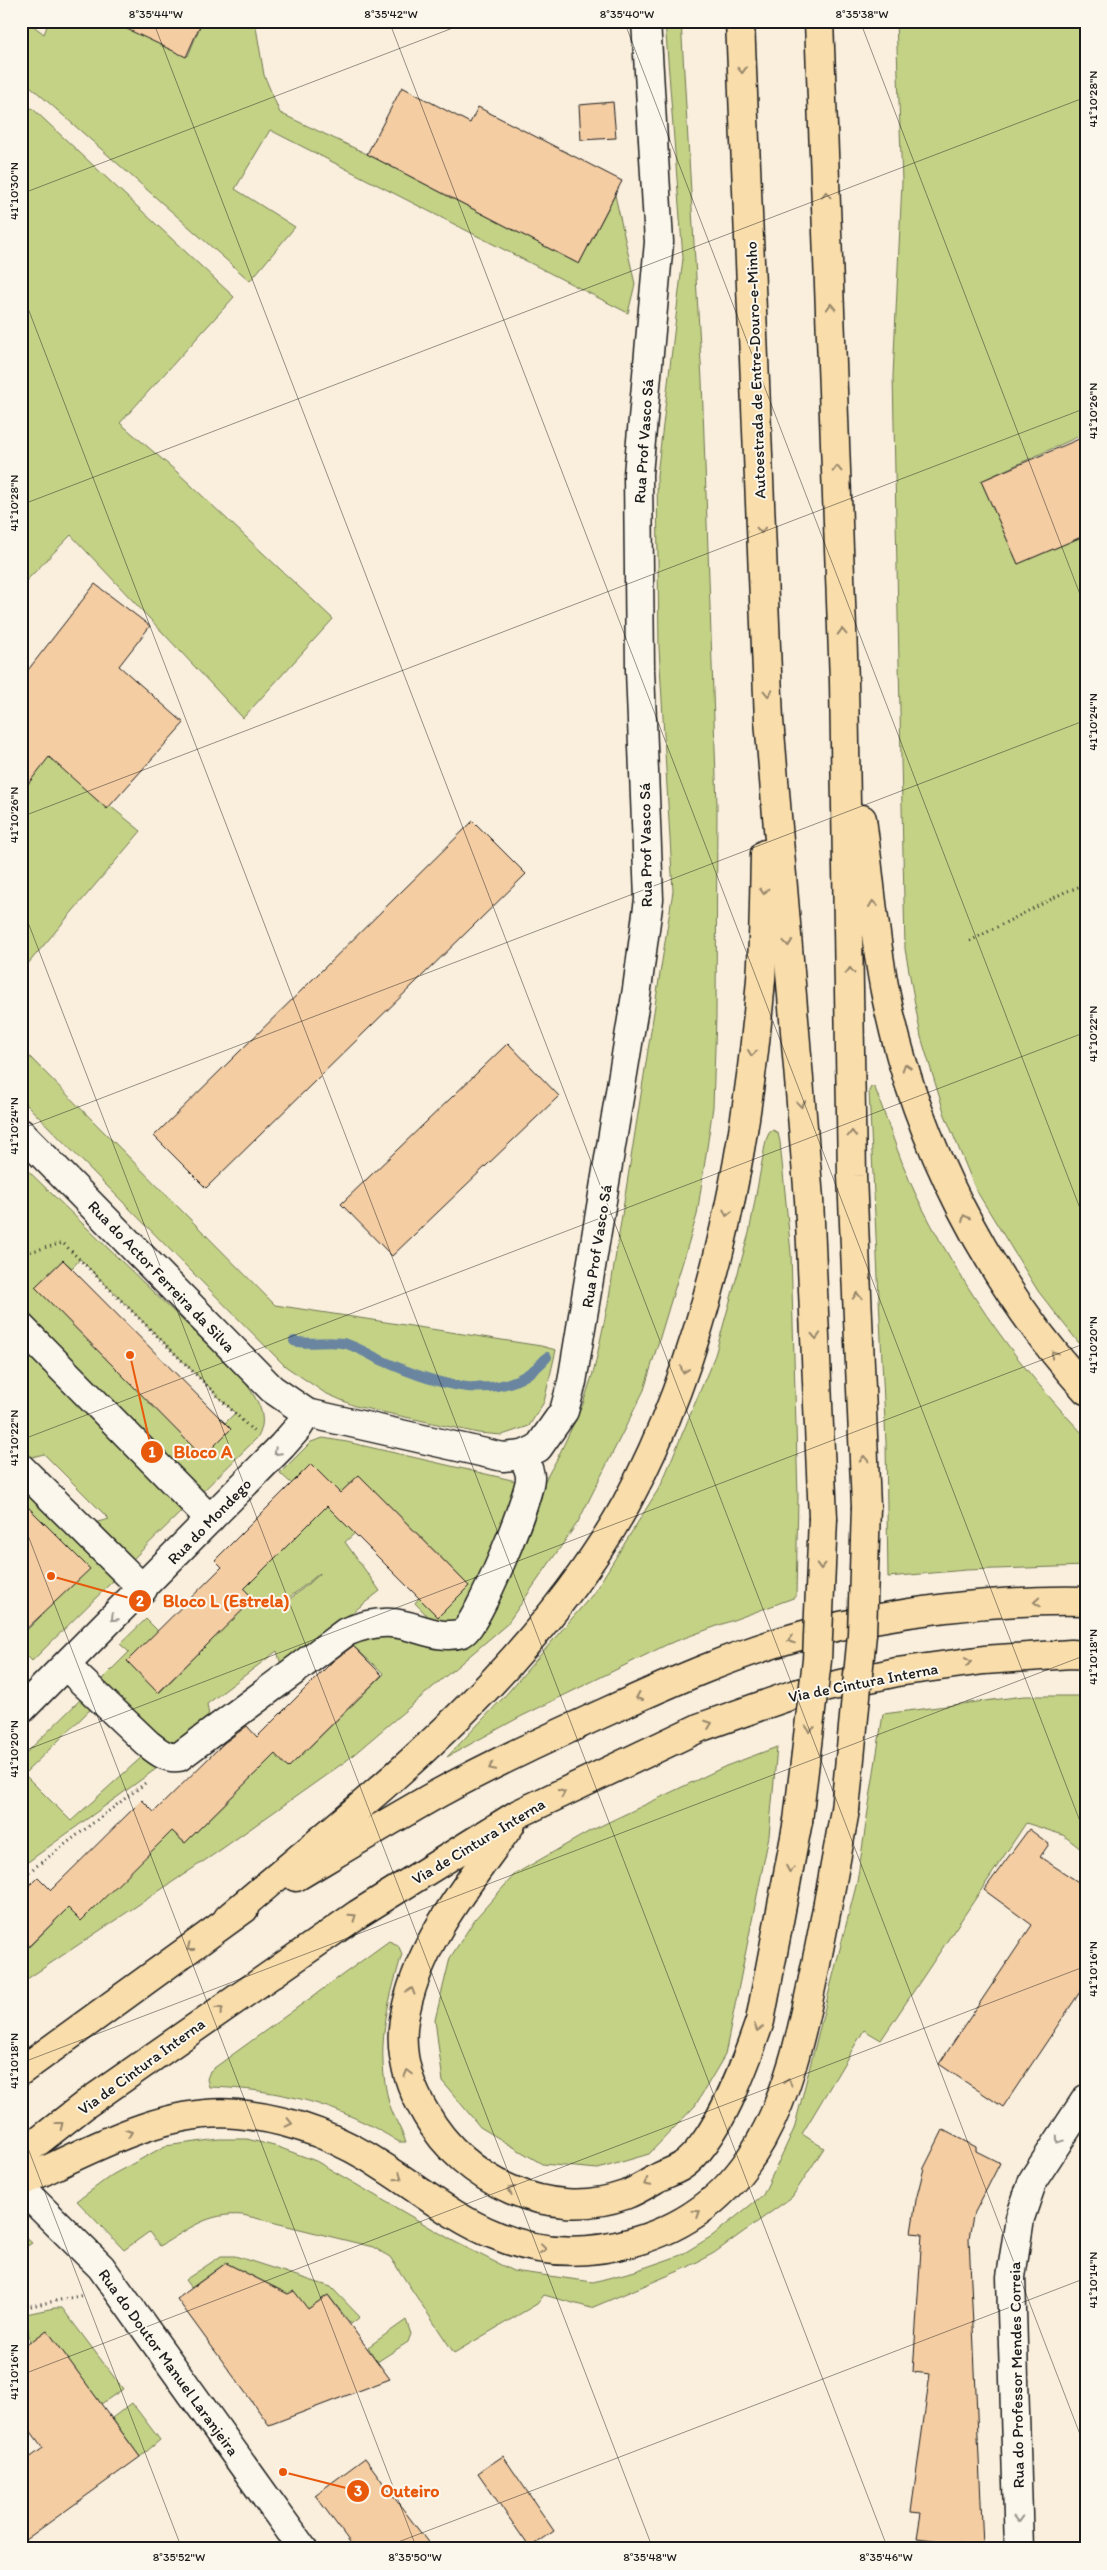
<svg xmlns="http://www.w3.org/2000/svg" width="1107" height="2570" viewBox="0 0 1107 2570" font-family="Itim,sans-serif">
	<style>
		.green { fill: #c4d286; stroke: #707751; fill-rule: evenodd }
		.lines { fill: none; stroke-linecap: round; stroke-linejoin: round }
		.stream { stroke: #6985a0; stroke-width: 10 }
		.building { fill: #f4cda3; stroke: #1c1c1c }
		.minor-casing { stroke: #1c1c1c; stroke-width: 31 }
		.highway-casing { stroke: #1c1c1c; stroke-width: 31 }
		.path { stroke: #1c1c1c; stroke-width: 3; stroke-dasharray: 1 4; stroke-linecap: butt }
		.minor { stroke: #fbf7ec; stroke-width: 28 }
		.highway { stroke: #f9ddab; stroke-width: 28 }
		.highway-bridge-casing { stroke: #1c1c1c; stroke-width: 31; stroke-linecap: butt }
		.highway-bridge { stroke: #f9ddab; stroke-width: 28 }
		.oneway { stroke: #96866b }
		.oneway2 { stroke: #97948e }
		.ticks { fill: none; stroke: #1c1c1c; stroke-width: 1; stroke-opacity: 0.45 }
		.labels { text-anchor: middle; stroke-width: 4; stroke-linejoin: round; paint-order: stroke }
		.street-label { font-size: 16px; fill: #1c1c1c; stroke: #fbf7ec }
		.leader { fill: none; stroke: #e8590c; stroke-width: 2 }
		.callout-dot { fill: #e8590c; stroke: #fbf7ec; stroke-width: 2 }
		.mark-label { font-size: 15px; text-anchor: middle; font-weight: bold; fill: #fff }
		.callout-label { font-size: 18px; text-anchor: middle; font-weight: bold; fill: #e8590c; stroke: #fbf7ec; stroke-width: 4; stroke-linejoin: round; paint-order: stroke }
		.neatline { fill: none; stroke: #1c1c1c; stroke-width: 2 }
		.ticks-label { font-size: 12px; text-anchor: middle; fill: #1c1c1c }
	</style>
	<rect width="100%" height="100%" fill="#faefdd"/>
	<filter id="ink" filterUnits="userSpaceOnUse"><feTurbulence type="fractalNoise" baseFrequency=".02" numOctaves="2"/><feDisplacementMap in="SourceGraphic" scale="10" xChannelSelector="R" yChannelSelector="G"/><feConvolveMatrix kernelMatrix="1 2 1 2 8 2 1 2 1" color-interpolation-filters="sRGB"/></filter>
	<g filter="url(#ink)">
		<!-- green -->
		<g class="green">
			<polygon points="21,21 27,21 44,34 49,21 111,21 188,56 202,21 255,21 264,75 280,113 367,154 579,264 615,195 635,284 628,313 270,130 235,189 295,227 250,281 21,78"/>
			<polygon points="665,21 681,21 702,380 717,805 716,1017 713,1107 697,1215 644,1390 578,1522 507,1624 346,1761 216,1853 21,1983 21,1955 68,1908 172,1831 185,1843 275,1754 289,1767 384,1674 351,1644 333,1662 328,1657 349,1638 382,1631 455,1642 557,1459 583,1404 594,1370 608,1304 673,891 659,648 657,475 683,258"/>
			<polygon points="896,21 1086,21 1086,433 981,481 1018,564 1086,535 1086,1352 1038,1291 976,1190 945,1115 921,1037 905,949 893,376 902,182"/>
			<polygon points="21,103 33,109 234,297 120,423 177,472 333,619 243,718 71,535 21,586"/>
			<polygon points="48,756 141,831 21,972 21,766"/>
			<polygon points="21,1048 275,1305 541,1346 556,1350 544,1402 529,1426 502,1435 478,1433 355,1406 325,1393 285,1366 21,1099"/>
			<path d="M871 1087 875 1088C890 1128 903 1171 923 1209 966 1292 1020 1369 1086 1437V1566L966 1570 888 1577 886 1443 869 1091Z"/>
			<polygon points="773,1130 778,1133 780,1142 791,1253 798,1496 796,1597 668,1644 518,1718 447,1757 503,1698 593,1594 661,1485 715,1355 749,1233 766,1140 769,1133"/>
			<path d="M21 1164 243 1379C255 1397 270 1415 258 1437L192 1502 35 1341 21 1354ZM80 1259 235 1413 225 1423 231 1429 203 1456 35 1287 63 1260 72 1268Z"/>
			<polygon points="35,1350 188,1505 128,1564 90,1524 109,1519 44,1454 24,1459 21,1456 21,1363"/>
			<polygon points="323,1438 347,1442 516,1481 521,1488 466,1619 436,1625 415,1603 419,1598 438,1617 469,1586 359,1475 340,1493 311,1465 292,1484 280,1473 311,1442"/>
			<polygon points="21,1481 117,1577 32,1661 21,1650 21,1632 23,1634 43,1614 37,1607 88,1570 52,1531 21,1514 28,1507 21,1499"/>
			<path d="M327 1506 355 1533 345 1542 380 1591 348 1616 332 1625 282 1668 277 1651 207 1704 210 1722 170 1749 98 1683 129 1652 120 1644 146 1619 158 1631 127 1661 159 1693 253 1599 244 1589ZM320 1573V1574L277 1610 276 1608Z"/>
			<polygon points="84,1696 94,1706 24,1774 71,1821 144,1755 164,1763 21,1867 21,1758"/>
			<path d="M1024 1696H1086V1853L1063 1835 1026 1823 881 2040 864 2030 802 2134 824 2148 792 2197 714 2253 686 2268 591 2308 544 2295 537 2304 454 2353 390 2257 373 2247 243 2215C208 2212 189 2229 160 2246L149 2232 124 2250 77 2201 112 2175 165 2146 219 2139H247L278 2147 316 2161 455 2242 513 2271 593 2282 635 2271 681 2255 712 2236 763 2195 794 2129 857 1882 883 1714Z"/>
			<polygon points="777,1747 769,1836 725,2055 695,2106 649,2154 598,2169 542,2164 480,2127 443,2082 435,2020 450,1958 475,1919 515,1874 590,1831 726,1766"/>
			<path d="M389 1941 398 1945 402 1954C387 2006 375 2048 389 2103 393 2116 401 2129 406 2142H399C339 2104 280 2089 209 2087L207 2079 210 2071Z"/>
			<polygon points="21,2233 32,2243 21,2250"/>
			<polygon points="221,2256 235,2256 331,2287 360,2317 351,2324 328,2295 308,2309 288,2294 226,2263 191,2288 185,2280"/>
			<polygon points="54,2308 62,2308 123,2389 101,2404 47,2330 30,2343 26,2314"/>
			<polygon points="406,2320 411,2334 408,2342 377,2362 368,2347"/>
			<polygon points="132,2403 160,2440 140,2457 112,2418"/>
		</g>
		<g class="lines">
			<!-- stream -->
			<path class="stream" d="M294 1341C307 1346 330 1339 347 1344 359 1348 370 1355 381 1360 434 1384 503 1409 547 1357"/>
		</g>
		<!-- building -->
		<g class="building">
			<polygon points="110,21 202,21 186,57"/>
			<polygon points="402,87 470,123 478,107 622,181 579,264 367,154"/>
			<polygon points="613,102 616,138 581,140 579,105"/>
			<polygon points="1086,436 1086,535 1018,564 981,481"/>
			<polygon points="95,584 150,626 119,666 184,723 107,809 49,757 21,793 21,679"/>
			<polygon points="473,821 526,874 206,1188 154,1136"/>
			<polygon points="508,1043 559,1096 392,1256 341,1204"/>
			<polygon points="63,1260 231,1429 203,1457 35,1287"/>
			<polygon points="311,1464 340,1493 359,1475 469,1586 438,1617 327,1506 244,1589 254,1599 158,1693 127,1661 222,1567 215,1560"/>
			<polygon points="21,1500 90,1569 21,1634"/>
			<polygon points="353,1646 382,1675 288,1768 275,1754 185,1843 172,1831 81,1921 68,1908 21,1954 21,1894 38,1877 51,1890 142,1800 154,1812 224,1743 247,1726 257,1737 335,1659"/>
			<polygon points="1029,1829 1049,1844 1040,1857 1086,1887 1086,1983 1003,2107 939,2064 1032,1925 984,1890"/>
			<polygon points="943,2130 976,2147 976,2151 1000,2163 973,2216 969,2238 983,2546 917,2538 921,2513 911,2512 930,2374 913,2372 922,2234 911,2233 916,2200 924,2168"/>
			<polygon points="226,2263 288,2294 294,2291 308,2309 328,2295 390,2379 269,2425 177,2299"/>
			<polygon points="47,2330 140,2457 21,2543 21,2464 43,2448 21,2418 21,2349"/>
			<polygon points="503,2456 554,2531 530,2548 478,2473"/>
			<polygon points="365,2458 387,2488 433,2549 355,2549 315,2495"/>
		</g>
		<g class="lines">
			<!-- minor casing -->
			<g class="minor-casing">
				<g id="minor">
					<polyline points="21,1133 272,1389 307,1413 503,1457 523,1455 538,1448 564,1411 572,1382 637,989 649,899 640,670 638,474 659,242 646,21"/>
					<polyline points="21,1327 210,1519"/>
					<polyline points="21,1468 143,1589"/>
					<path d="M66 1666 147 1743C157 1751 166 1759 179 1757L346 1632C361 1626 375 1622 391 1623 415 1624 438 1641 462 1633 476 1629 531 1495 530 1477 530 1470 525 1462 523 1455"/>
					<polyline points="21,1710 282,1446 297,1429 307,1413"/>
					<polyline points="21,2188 101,2267 303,2549"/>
					<polyline points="1019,2549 1011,2277 1020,2218 1033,2180 1086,2099"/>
				</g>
			</g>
			<!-- highway casing -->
			<g class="highway-casing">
				<g id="highway">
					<polyline points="740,21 769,720 809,1199 823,1518"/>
					<polyline points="819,21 844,681 852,1176 866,1507"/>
					<path d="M862 819C870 877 874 938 886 996 915 1139 988 1282 1086 1390"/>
					<path d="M511 1824C468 1884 416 1945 404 2020 399 2053 409 2086 426 2114 464 2181 549 2222 625 2195 636 2191 647 2184 657 2178 665 2174 674 2171 682 2166 718 2141 746 2062 760 2021L798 1821"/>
					<path d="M296 1877C343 1849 391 1820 439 1793 494 1763 551 1737 608 1711 672 1682 739 1652 807 1634 895 1611 995 1599 1086 1601"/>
					<path d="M228 1918C323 1837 423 1759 507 1666 551 1617 594 1562 626 1504 710 1348 747 1154 761 979 764 937 764 895 765 854"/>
					<polyline points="21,2071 244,1909"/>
					<polyline points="21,2155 86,2104 358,1914 518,1814 701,1727 795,1694 897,1672 984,1660 1071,1654 1086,1655"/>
					<path d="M21 2182C86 2152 163 2107 237 2114 291 2119 340 2138 385 2168 421 2191 455 2219 495 2235 539 2254 586 2255 633 2242 759 2207 790 2092 813 1978 825 1922 835 1866 845 1810"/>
				</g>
			</g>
			<!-- path -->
			<g class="path">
				<polyline points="970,941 1065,892 1086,884"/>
				<polyline points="21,1254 63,1243 254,1432"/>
				<polyline points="21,1878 148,1781"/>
				<polyline points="21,2308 84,2295"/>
			</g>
			<!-- minor -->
			<use href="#minor" class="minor"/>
			<!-- highway -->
			<use href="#highway" class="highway"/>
			<!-- highway-bridge casing -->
			<g class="highway-bridge-casing">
				<g id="highway-bridge">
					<polyline points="845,1810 862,1634 866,1507"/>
					<polyline points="798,1821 817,1660 823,1518"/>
				</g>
			</g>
			<!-- highway-bridge -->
			<use href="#highway-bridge" class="highway-bridge"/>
		</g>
		<!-- one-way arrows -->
		<defs><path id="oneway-chevron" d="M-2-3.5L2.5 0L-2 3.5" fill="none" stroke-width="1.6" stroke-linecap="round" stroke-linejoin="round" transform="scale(1.25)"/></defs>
		<g class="oneway">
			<use href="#oneway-chevron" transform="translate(742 70) rotate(88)"/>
			<use href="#oneway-chevron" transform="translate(826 195) rotate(-92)"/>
			<use href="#oneway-chevron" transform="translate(831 307) rotate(-92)"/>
			<use href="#oneway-chevron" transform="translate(837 469) rotate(-92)"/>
			<use href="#oneway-chevron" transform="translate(761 530) rotate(88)"/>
			<use href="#oneway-chevron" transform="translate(842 632) rotate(-92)"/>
			<use href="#oneway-chevron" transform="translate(768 693) rotate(88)"/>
			<use href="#oneway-chevron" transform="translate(764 891) rotate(92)"/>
			<use href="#oneway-chevron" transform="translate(873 904) rotate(-97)"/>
			<use href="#oneway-chevron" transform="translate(788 943) rotate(85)"/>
			<use href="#oneway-chevron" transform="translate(850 971) rotate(-91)"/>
			<use href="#oneway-chevron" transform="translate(752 1053) rotate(97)"/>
			<use href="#oneway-chevron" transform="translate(906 1067) rotate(-108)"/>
			<use href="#oneway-chevron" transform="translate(801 1104) rotate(85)"/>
			<use href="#oneway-chevron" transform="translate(852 1134) rotate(-90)"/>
			<use href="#oneway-chevron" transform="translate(727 1213) rotate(103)"/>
			<use href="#oneway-chevron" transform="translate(965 1218) rotate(-116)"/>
			<use href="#oneway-chevron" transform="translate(857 1296) rotate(-93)"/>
			<use href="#oneway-chevron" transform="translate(816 1336) rotate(87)"/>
			<use href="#oneway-chevron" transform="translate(1054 1354) rotate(-127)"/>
			<use href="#oneway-chevron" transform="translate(684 1370) rotate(110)"/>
			<use href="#oneway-chevron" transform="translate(864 1459) rotate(-92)"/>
			<use href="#oneway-chevron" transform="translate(821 1566) rotate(91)"/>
			<use href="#oneway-chevron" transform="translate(1037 1602) rotate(176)"/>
			<use href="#oneway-chevron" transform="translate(791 1640) rotate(161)"/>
			<use href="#oneway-chevron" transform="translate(968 1662) rotate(-8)"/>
			<use href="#oneway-chevron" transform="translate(639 1697) rotate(155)"/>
			<use href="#oneway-chevron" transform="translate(709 1724) rotate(-20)"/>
			<use href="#oneway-chevron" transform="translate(810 1729) rotate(97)"/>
			<use href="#oneway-chevron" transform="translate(492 1767) rotate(154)"/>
			<use href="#oneway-chevron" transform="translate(562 1793) rotate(-25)"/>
			<use href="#oneway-chevron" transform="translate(790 1869) rotate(100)"/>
			<use href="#oneway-chevron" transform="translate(353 1917) rotate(-34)"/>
			<use href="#oneway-chevron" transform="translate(190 1948) rotate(143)"/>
			<use href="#oneway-chevron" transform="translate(411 1991) rotate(-74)"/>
			<use href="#oneway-chevron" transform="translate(220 2010) rotate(-35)"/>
			<use href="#oneway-chevron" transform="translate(758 2028) rotate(108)"/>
			<use href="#oneway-chevron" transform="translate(408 2073) rotate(-105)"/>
			<use href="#oneway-chevron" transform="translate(788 2082) rotate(-73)"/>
			<use href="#oneway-chevron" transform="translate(289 2123) rotate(13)"/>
			<use href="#oneway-chevron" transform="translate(60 2125) rotate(-38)"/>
			<use href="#oneway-chevron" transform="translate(129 2133) rotate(-20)"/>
			<use href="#oneway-chevron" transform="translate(399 2177) rotate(35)"/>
			<use href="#oneway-chevron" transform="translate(647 2183) rotate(153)"/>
			<use href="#oneway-chevron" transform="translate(511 2190) rotate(-157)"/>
			<use href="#oneway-chevron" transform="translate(697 2213) rotate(-33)"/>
			<use href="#oneway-chevron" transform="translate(543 2249) rotate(7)"/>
		</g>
		<g class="oneway2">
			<use href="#oneway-chevron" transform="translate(277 1452) rotate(135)"/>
			<use href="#oneway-chevron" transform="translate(114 1618) rotate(135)"/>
			<use href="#oneway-chevron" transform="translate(1059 2140) rotate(124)"/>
			<use href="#oneway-chevron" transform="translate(1018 2519) rotate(88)"/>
		</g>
	</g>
	<!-- ticks -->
	<path class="ticks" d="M153 21 1086 2450M389 21 1086 1837M624 21 1086 1224M860 21 1086 610M21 194 471 21M21 290 888 2549M21 505 1086 97M21 817 1086 408M21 904 653 2549M21 1129 1086 720M21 1440 1086 1032M21 1517 417 2549M21 1752 1086 1343M21 2063 1086 1655M21 2130 182 2549M21 2375 1086 1966M380 2549 1086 2278"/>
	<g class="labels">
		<!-- street labels -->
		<g class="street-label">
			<text transform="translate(755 370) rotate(-92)" y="6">Autoestrada de Entre-Douro-e-Minho</text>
			<text transform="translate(643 441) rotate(-86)" y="6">Rua Prof Vasco Sá</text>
			<text transform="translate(645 845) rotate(-91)" y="6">Rua Prof Vasco Sá</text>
			<text transform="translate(596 1246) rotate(-81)" y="6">Rua Prof Vasco Sá</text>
			<text transform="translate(162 1276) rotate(46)" y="6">Rua do Actor Ferreira da Silva</text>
			<text transform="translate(209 1521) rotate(-46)" y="6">Rua do Mondego</text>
			<text transform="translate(863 1682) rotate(-11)" y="6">Via de Cintura Interna</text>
			<text transform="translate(478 1841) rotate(-31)" y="6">Via de Cintura Interna</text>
			<text transform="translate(141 2066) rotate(-36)" y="6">Via de Cintura Interna</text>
			<text transform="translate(169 2362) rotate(54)" y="6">Rua do Doutor Manuel Laranjeira</text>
			<text transform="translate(1016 2375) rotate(-91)" y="6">Rua do Professor Mendes Correia</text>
		</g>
	</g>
	<!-- callouts -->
	<path class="leader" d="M130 1355L152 1452M51 1576L140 1601M283 2472L358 2491"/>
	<g class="callout-dot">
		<circle cx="130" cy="1355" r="5"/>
		<circle cx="51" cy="1576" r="5"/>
		<circle cx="283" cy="2472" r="5"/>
		<circle cx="152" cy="1452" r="12"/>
		<circle cx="140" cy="1601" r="12"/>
		<circle cx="358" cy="2491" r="12"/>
	</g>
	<g class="mark-label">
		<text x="152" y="1457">1</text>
		<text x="140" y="1606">2</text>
		<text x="358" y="2496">3</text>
	</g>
	<g class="callout-label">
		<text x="203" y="1458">Bloco A</text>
		<text x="226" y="1607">Bloco L (Estrela)</text>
		<text x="410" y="2497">Outeiro</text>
	</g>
	<!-- margin -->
	<rect width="1107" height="2570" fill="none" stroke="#fbf7ec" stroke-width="55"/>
	<rect x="28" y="28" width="1052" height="2514" class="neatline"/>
	<g class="ticks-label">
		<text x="156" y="18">8°35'44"W</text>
		<text x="391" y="18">8°35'42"W</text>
		<text x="627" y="18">8°35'40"W</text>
		<text x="862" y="18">8°35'38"W</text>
		<text transform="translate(1093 99) rotate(-90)" y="4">41°10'28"N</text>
		<text transform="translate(14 191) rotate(-90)" y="4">41°10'30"N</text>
		<text transform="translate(1093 411) rotate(-90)" y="4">41°10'26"N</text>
		<text transform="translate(14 503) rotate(-90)" y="4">41°10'28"N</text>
		<text transform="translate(1093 722) rotate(-90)" y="4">41°10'24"N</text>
		<text transform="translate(14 815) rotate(-90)" y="4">41°10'26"N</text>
		<text transform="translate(1093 1034) rotate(-90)" y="4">41°10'22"N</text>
		<text transform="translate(14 1126) rotate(-90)" y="4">41°10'24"N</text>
		<text transform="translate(1093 1345) rotate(-90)" y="4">41°10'20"N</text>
		<text transform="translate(14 1438) rotate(-90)" y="4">41°10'22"N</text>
		<text transform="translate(1093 1657) rotate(-90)" y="4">41°10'18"N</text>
		<text transform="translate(14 1749) rotate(-90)" y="4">41°10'20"N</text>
		<text transform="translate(1093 1969) rotate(-90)" y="4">41°10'16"N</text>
		<text transform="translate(14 2061) rotate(-90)" y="4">41°10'18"N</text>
		<text transform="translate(1093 2280) rotate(-90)" y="4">41°10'14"N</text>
		<text transform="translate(14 2372) rotate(-90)" y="4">41°10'16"N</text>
		<text x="179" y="2561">8°35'52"W</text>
		<text x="415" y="2561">8°35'50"W</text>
		<text x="650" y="2561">8°35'48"W</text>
		<text x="886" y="2561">8°35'46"W</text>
	</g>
</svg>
